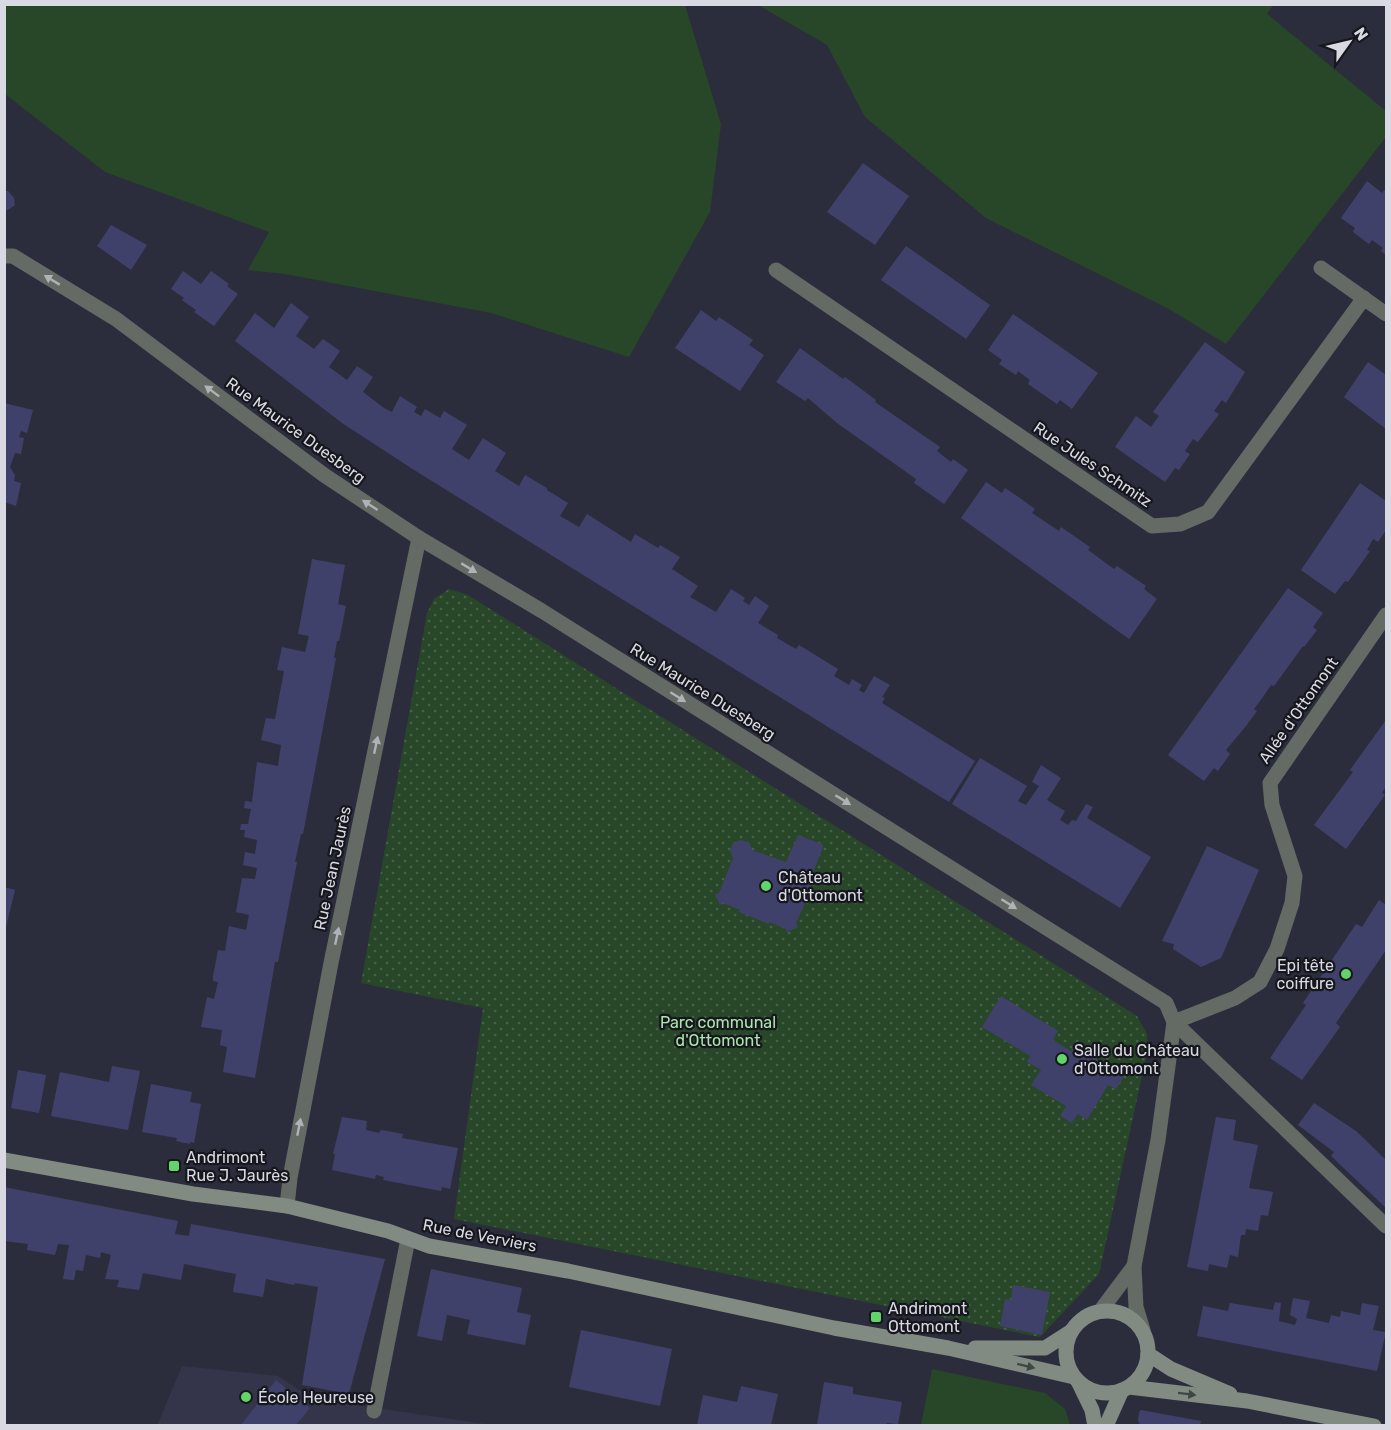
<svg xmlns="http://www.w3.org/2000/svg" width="1391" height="1430" viewBox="0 0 1391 1430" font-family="Rubik,sans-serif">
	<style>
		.built { fill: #34354a }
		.grass { fill: #274728 }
		.park { fill: url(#park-dots) }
		.building { fill: #40416b }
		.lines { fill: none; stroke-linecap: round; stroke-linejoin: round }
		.lane { stroke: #646a64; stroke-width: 15 }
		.street { stroke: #646a64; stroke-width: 15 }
		.secondary { stroke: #818b81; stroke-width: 15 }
		.oneway { fill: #afb2b7 }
		.oneway2 { fill: #414545 }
		.poi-dot { fill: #62d469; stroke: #16161d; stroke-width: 2 }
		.labels { text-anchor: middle; stroke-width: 4.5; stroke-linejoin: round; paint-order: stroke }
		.street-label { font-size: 16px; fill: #d8d9e3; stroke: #16161d }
		.poi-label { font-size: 16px; fill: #d8d9e3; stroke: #16161d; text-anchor: start }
		.park-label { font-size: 16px; fill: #abe7ac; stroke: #16161d }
	</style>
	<defs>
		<pattern id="park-dots" width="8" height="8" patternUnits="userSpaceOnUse" patternTransform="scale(1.5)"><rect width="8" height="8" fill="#274728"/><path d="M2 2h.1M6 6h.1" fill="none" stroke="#466147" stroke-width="1.8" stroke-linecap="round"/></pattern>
	</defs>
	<rect width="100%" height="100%" fill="#2c2d3c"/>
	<!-- built -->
	<polygon class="built" points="182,1366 278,1376 299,1390 348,1404 492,1425 157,1426"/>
	<!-- grass -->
	<g class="grass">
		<polygon points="4,5 685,5 721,124 710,212 629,357 491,313 285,274 248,270 269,232 105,172 5,94"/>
		<polygon points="758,5 1273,5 1267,14 1386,111 1386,137 1226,344 1169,309 986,218 865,117 827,45"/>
		<polygon points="932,1369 1045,1393 1065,1409 1070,1425 921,1425"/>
	</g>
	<!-- park -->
	<polygon class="park" points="449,589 468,595 1137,1016 1147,1034 1147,1053 1099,1274 1040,1337 454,1219 483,1008 361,983 427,613 434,599"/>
	<!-- building -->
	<g class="building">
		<polygon points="863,163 909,196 875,245 827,212"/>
		<polygon points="1367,181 1382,193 1384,190 1386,191 1386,255 1381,251 1383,248 1372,240 1369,244 1353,232 1355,228 1341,218"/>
		<polygon points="4,191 8,191 14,198 15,205 8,210 4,210"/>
		<polygon points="111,225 147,245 131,270 97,246"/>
		<polygon points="906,246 990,305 966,339 881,280"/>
		<polygon points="183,271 201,284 211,271 229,284 227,286 238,294 214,326 194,312 196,310 182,300 184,298 171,289"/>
		<polygon points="291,303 309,317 296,336 314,349 323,339 340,351 329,367 347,380 357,366 373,377 363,392 384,408 392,412 400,396 417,407 414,412 421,416 425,409 440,418 444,411 467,425 452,449 469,460 483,438 506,453 495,471 519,486 525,475 547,488 547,490 568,503 560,516 579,527 587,514 631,542 635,534 658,548 660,545 680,557 672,569 698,586 690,597 716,612 731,589 745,598 743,601 749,605 755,596 769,606 758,623 778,635 777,638 796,649 799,645 838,669 834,676 849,685 852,679 862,685 859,690 864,693 874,676 890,685 882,697 885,698 882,703 975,761 949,802 411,468 342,423 235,341 255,313 274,328"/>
		<polygon points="701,310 716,321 719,317 753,340 749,345 764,355 740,391 675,348"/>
		<polygon points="1013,314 1098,373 1072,409 1060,400 1057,404 1028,384 1030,380 1018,371 1016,375 999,364 1002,360 988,350"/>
		<polygon points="1205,342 1245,372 1226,403 1222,400 1214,411 1219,414 1198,442 1193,439 1185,451 1190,454 1179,470 1175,468 1165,482 1115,447 1136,416 1151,427 1159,416 1153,412"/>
		<polygon points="800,348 843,379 845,377 876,400 875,402 940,447 937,451 951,462 953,459 968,470 944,504 914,483 916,479 837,423 808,398 805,401 776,382"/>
		<polygon points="1368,362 1386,375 1386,429 1344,397"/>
		<polygon points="4,403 33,410 27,433 21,431 19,437 24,438 21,454 15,453 10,467 15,475 14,481 21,483 16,506 4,502"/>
		<polygon points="986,482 1002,493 1005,488 1020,498 1035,509 1032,513 1059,531 1061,527 1090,547 1088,550 1114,569 1117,566 1146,586 1144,589 1157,599 1129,639 961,518"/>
		<polygon points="1360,483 1386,501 1386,530 1378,542 1373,539 1367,550 1370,551 1348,582 1345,581 1335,594 1301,570"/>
		<polygon points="312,559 345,565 338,604 346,606 339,641 337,641 334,658 336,658 303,834 301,834 295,862 297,862 278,962 275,962 255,1078 223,1072 227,1047 220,1045 222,1030 201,1027 207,997 214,999 218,982 213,981 213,976 218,950 225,951 229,926 246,930 249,915 236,912 242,878 255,879 257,868 243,865 245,852 255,854 257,840 244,837 245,830 240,830 241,824 248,824 251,809 244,808 245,801 252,802 257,762 278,766 281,745 261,740 266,718 275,719 284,671 277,670 282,647 305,652 309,636 298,634"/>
		<polygon points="1288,588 1323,613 1313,627 1317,630 1304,647 1303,646 1274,686 1271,685 1263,697 1254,709 1257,711 1246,726 1226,750 1230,754 1218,771 1214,768 1204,781 1168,755"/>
		<polygon points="1386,720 1386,786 1382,793 1385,795 1346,849 1314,825 1353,772 1350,770"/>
		<polygon points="980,758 1027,786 1018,801 1026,805 1039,786 1032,782 1041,765 1061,778 1047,800 1065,811 1060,820 1068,825 1072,820 1076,821 1086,804 1093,807 1087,818 1151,857 1120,908 952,804"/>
		<polygon points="798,835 822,844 823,847 811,877 814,879 806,896 808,897 796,923 798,927 787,932 786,929 769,922 769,924 739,912 740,910 723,903 720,905 715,894 719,893 733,858 730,851 733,843 741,840 750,843 752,850 786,862"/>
		<polygon points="1207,846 1259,870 1221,958 1201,967 1173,949 1174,944 1162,941"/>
		<polygon points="4,887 15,890 5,931 4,931"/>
		<polygon points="1379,900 1386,905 1386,950 1336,1023 1340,1027 1302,1080 1270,1058 1306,1005 1303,1003 1356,924 1362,927"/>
		<polygon points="1001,996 1058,1031 1053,1040 1071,1051 1074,1046 1124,1076 1116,1089 1108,1085 1087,1120 1078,1114 1072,1123 1060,1116 1066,1106 1031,1085 1041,1070 1027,1062 1030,1056 982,1027"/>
		<polygon points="112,1066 140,1071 128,1130 51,1116 60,1072 109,1082"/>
		<polygon points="18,1070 46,1075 39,1113 11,1108"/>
		<polygon points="151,1084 192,1092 190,1102 201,1104 194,1143 190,1142 190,1144 176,1141 177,1138 142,1132"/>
		<polygon points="1314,1103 1356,1131 1386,1160 1386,1208 1331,1156 1334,1152 1298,1125"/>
		<polygon points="342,1117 367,1121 366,1130 379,1133 381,1130 393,1132 403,1134 402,1138 458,1148 450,1189 442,1187 441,1191 383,1180 384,1177 376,1175 375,1179 332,1170 335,1154 333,1154"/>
		<polygon points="1216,1117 1236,1120 1233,1140 1258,1145 1249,1188 1273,1192 1268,1216 1261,1215 1258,1231 1246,1229 1245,1235 1241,1235 1238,1257 1230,1255 1227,1268 1209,1264 1208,1271 1187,1267"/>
		<polygon points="4,1187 178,1221 175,1234 189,1236 191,1224 385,1259 349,1394 302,1385 318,1287 295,1283 294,1285 266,1279 263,1297 233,1292 236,1274 184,1264 181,1280 143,1273 139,1290 117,1287 119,1280 105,1279 111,1255 101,1252 100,1258 86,1255 83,1271 76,1270 74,1280 63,1279 69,1245 58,1244 55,1255 27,1250 28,1244 4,1241"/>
		<polygon points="431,1269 522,1288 517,1312 531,1315 525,1345 467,1334 470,1320 447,1315 442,1341 417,1336"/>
		<polygon points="1013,1285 1050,1292 1042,1335 1000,1326 1005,1299 1011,1300"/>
		<polygon points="1293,1298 1310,1301 1306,1318 1329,1323 1331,1315 1340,1317 1341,1311 1360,1315 1362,1303 1379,1306 1373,1330 1386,1332 1377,1371 1197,1336 1203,1306 1228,1311 1230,1303 1273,1310 1275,1302 1281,1303 1279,1321 1295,1325 1297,1319 1290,1315"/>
		<polygon points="581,1330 672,1349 660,1406 569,1387"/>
		<polygon points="276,1380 310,1408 296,1425 241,1425"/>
		<polygon points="824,1382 853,1387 853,1394 902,1402 898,1424 887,1423 886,1425 817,1425"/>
		<polygon points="741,1386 778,1394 771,1425 697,1425 703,1395 737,1402"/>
		<polygon points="1141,1410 1201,1421 1200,1425 1140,1425 1138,1420 1139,1412"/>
	</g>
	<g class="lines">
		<!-- lane -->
		<g class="lane">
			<polyline points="1174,1022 1386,1226"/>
			<polyline points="374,1411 408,1239"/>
		</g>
		<!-- street -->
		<g class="street">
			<polyline points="4,256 13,256 116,319 324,475 419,538 542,611 1166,1003 1174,1022 1158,1140 1134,1266 1136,1307 1143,1330"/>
			<polyline points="1321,268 1386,314"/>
			<polyline points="776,270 1152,526 1180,524 1208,512 1364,298"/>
			<polyline points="1174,1022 1235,998 1260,982 1277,949 1292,903 1295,876 1272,805 1270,783 1386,615"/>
			<polyline points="287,1206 290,1178 331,963 419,538"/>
			<polyline points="1101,1310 1134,1266"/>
		</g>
		<!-- secondary -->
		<g class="secondary">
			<polyline points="4,1160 193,1194 287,1206 388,1231 429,1246 568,1271 834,1328 948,1348 1074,1377"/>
			<circle cx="1107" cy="1352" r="41"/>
			<polyline points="975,1348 1045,1348 1070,1332"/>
			<polyline points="1148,1354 1171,1369 1230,1394"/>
			<polyline points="1078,1381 1092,1410 1095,1426"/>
			<polyline points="1129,1387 1247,1401 1374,1426"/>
			<polyline points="1106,1426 1122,1390"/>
		</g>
	</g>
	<!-- one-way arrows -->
	<defs><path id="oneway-solid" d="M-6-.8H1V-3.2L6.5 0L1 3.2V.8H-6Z" transform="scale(1.5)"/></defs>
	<g class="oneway">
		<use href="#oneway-solid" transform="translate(52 280) rotate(-149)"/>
		<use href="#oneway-solid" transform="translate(212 391) rotate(-143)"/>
		<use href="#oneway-solid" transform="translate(370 505) rotate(-147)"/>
		<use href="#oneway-solid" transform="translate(469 568) rotate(31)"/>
		<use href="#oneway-solid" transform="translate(678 697) rotate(32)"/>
		<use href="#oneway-solid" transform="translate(376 745) rotate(-78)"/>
		<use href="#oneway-solid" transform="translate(843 800) rotate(32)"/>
		<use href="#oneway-solid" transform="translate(1009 904) rotate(32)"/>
		<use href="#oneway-solid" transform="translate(337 936) rotate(-78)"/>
		<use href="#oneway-solid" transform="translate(299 1127) rotate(-79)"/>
	</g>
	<g class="oneway2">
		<use href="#oneway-solid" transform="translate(1026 1366) rotate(14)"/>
		<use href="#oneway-solid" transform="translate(1187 1394) rotate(7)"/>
	</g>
	<!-- markers -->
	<g class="poi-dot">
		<circle cx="766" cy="886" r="6"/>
		<circle cx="1346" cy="974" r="6"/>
		<circle cx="1062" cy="1059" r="6"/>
		<rect x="168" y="1160" width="12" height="12" rx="3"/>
		<rect x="870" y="1311" width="12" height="12" rx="3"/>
		<circle cx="246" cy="1397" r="6"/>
	</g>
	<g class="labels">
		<!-- street labels -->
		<g class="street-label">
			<text transform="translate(296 430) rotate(36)" y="6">Rue Maurice Duesberg</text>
			<text transform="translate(1093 464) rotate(34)" y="6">Rue Jules Schmitz</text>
			<text transform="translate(703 691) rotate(32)" y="6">Rue Maurice Duesberg</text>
			<text transform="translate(1298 710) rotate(-55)" y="6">Allée d'Ottomont</text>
			<text transform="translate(332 868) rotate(-78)" y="6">Rue Jean Jaurès</text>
			<text transform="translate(480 1235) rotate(11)" y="6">Rue de Verviers</text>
		</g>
		<!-- poi labels -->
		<g class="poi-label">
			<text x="778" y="883">Château<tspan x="778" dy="18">d'Ottomont</tspan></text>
			<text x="1334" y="971" text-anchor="end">Epi tête<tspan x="1334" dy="18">coiffure</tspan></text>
			<text x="1074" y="1056">Salle du Château<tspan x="1074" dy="18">d'Ottomont</tspan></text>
			<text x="186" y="1163">Andrimont<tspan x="186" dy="18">Rue J. Jaurès</tspan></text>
			<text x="888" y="1314">Andrimont<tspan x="888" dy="18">Ottomont</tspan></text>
			<text x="258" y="1403">École Heureuse</text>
		</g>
		<!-- park labels -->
		<g class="park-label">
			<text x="718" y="1028">Parc communal<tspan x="718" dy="18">d'Ottomont</tspan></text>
		</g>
	</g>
	<!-- border -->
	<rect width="1391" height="1430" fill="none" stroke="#d8d9e3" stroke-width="12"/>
	<!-- north arrow -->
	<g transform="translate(1349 42) rotate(56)" stroke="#16161d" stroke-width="4.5" paint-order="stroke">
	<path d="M0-4.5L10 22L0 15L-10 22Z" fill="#d8d9e3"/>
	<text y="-9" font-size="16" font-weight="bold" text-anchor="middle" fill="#d8d9e3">N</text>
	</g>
</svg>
